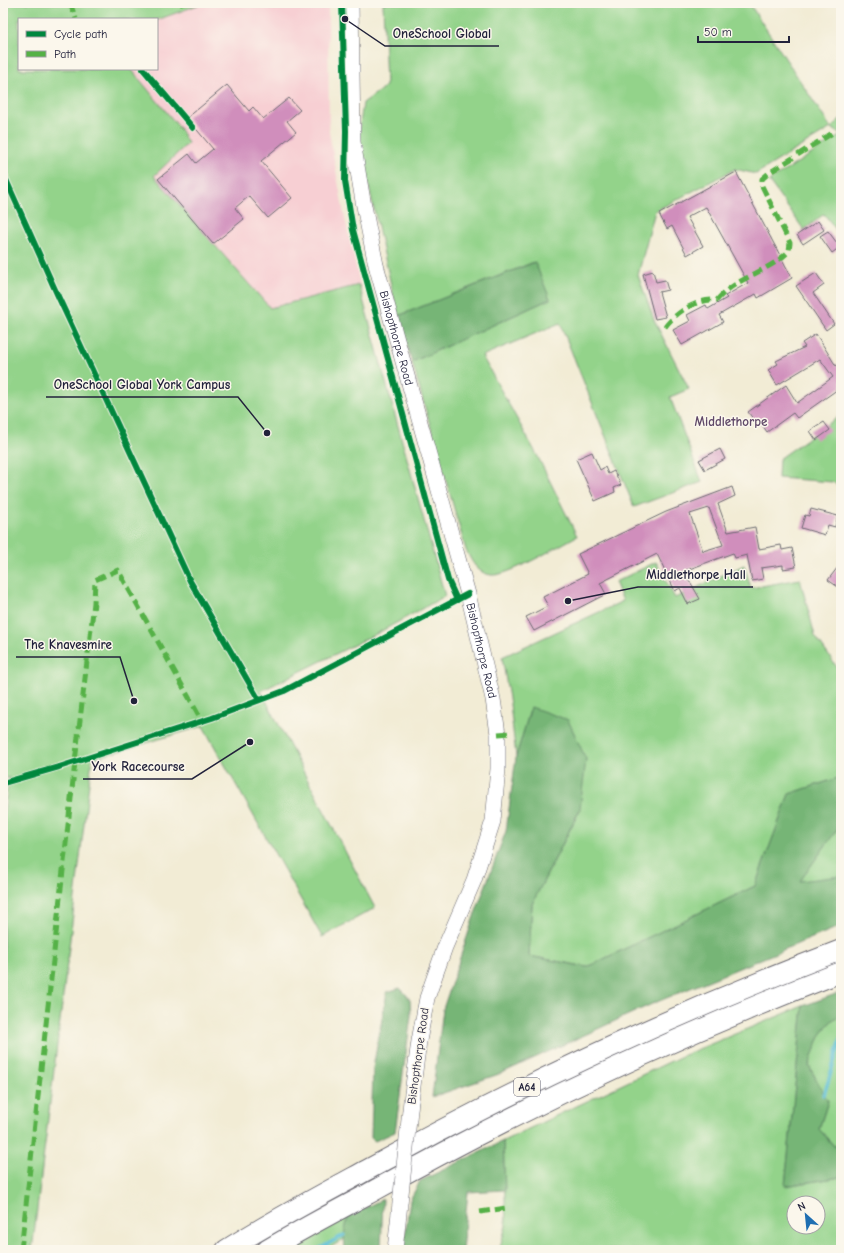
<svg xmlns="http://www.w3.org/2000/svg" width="844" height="1253" viewBox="0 0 844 1253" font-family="'Comic Neue',sans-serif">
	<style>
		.built { fill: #f7cfd3 }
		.green { fill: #93d38a; stroke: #5a7a62; fill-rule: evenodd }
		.forest { fill: #76b576; stroke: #4c6c58 }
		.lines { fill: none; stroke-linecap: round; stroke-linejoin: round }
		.stream { stroke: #57bdd5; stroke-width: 3.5 }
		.building { fill: #d08ebc; fill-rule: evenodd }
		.tertiary-casing { stroke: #6b6971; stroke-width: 16 }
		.trunk-casing { stroke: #6b6971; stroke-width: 22 }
		.tertiary { stroke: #fff; stroke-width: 15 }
		.trunk { stroke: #fff; stroke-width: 20 }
		.tertiary-bridge-casing { stroke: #6b6971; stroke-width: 16; stroke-linecap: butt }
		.tertiary-bridge { stroke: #fff; stroke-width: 15 }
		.quiet { stroke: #55b146; stroke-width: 5; stroke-dasharray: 10 5; stroke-linecap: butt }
		.cycleway-casing { stroke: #fbf7ec; stroke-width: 8 }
		.cycleway { stroke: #00873e; stroke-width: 6 }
		.labels { text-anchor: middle; stroke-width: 3; stroke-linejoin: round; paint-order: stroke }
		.shield { fill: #fbf7ec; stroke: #636270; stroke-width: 1 }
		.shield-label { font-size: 11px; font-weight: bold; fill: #22223b }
		.street-label { font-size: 12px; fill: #22223b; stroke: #fbf7ec }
		.neighbourhood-label { font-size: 13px; font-weight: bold; fill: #5f4868; stroke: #fbf7ec }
		.leader { fill: none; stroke: #22223b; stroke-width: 1.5 }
		.callout-dot { fill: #22223b; stroke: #fbf7ec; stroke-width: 1.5 }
		.callout-label { font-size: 13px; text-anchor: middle; font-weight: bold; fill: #22223b; stroke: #fbf7ec; stroke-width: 3; stroke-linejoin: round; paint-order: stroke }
	</style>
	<rect width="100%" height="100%" fill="#fbf7ec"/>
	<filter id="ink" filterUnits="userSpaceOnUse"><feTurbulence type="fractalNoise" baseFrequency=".025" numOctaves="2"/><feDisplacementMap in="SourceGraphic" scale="8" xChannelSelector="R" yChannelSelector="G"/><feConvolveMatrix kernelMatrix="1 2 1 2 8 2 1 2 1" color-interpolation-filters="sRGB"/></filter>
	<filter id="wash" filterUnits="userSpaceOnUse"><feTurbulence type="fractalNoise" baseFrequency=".012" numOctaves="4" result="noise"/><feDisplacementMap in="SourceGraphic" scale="16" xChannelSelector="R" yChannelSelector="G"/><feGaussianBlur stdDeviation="0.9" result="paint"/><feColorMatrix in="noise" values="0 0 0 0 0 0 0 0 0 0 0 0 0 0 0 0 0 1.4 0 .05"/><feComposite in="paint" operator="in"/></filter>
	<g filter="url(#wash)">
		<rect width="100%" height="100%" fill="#f2ecd5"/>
		<!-- built -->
		<polygon class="built" points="203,3 328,3 329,132 345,219 366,311 445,596 378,633 3,79 29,69 157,69 157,20"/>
		<!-- green -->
		<g class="green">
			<polygon points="3,3 203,3 157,20 19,19 19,69 131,69 178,126 188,143 154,176 270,308 359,285 445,596 378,633 261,691 375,908 322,937 203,726 92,759 32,1250 3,1250 3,820 9,777 3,779"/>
			<path d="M383 3H749L831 128 841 118V134L831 128 756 174 735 169 655 211 638 275 654 320 689 389 670 397 702 482 634 507 560 323 482 356 537 455 577 536C560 545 508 577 491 575 477 573 472 562 466 550L412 362 550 299 534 262 398 316 358 138 363 103 386 86Z"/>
			<polygon points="841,135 841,236 824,214 804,230 769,181"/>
			<polygon points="841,415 841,488 833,482 778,478 779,459"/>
			<polygon points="656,562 675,598 744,565 751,588 800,579 815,636 841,673 841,777 789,794 755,886 587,967 529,956 532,904 580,810 531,707 516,757 510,704 502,657 623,601 615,582"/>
			<polygon points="841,824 841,876 799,882"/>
			<path d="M803 1006 785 1186 841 1177V1250H499L506 1226 503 1141 684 1055ZM794 1203H818V1227H794Z"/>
			<path d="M841 1015V1146H834L819 1129 828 1101 809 1066C815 1048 822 1023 841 1015Z"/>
			<polygon points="348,1216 346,1238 326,1250 289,1250"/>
		</g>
		<!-- forest -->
		<g class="forest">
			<polygon points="535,262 550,299 412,362 398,316"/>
			<polygon points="531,707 568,720 586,759 580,809 532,904 529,956 587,967 755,886 789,794 841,777 841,824 800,881 841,876 841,926 652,1004 502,1073 432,1097 443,1009 473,919 506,831 516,757"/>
			<polygon points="400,988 410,999 411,1016 395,1132 375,1141 371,1138 373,1068 387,992"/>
			<path d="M841 992V1015C822 1023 815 1048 809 1066L828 1101 819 1129 834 1146H841V1177L785 1186 803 1006Z"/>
			<polygon points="503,1141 505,1190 468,1192 462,1250 403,1250 410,1200 420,1181"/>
			<polygon points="383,1199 381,1250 345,1250 344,1235 348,1216"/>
		</g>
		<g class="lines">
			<!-- stream -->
			<g class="stream">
				<polyline points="824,1095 841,1039"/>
				<polyline points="317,1250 344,1235"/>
			</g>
		</g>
		<g id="blocks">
			<!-- building -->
			<g class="building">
				<polygon points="227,85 249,111 253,107 263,119 289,98 300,110 287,121 296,132 261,161 292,198 268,218 249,196 235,208 244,219 213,244 158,179 189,154 196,163 213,149 187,118"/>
				<polygon points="736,172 792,278 758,298 756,294 719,315 723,322 682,345 673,330 690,321 687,315 706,305 708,309 727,298 725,296 748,283 706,207 687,217 703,246 687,255 672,226 667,229 659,214"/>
				<polygon points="818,221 824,230 803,244 797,235"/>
				<polygon points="828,231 840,247 832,253 820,236"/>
				<polygon points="653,271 656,282 665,280 668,290 659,292 666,317 655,319 643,274"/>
				<polygon points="816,273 824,285 813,293 834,324 826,330 796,286"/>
				<polygon points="816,334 836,366 841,362 841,387 797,418 793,413 767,432 761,423 758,425 748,412 786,385 797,403 833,377 820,359 777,385 768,370 778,364 776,361 805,347 802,343"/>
				<polygon points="824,422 830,430 816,440 810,431"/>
				<polygon points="720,449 725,459 705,470 699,460"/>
				<polygon points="592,452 600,470 605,467 608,474 614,471 621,485 614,488 615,492 595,501 576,459"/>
				<path d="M732 487 735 496 718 504 728 532 755 527 759 549 781 545 782 550 792 548 796 567 783 569V565L761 568 763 579 752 581 747 555 735 558 733 553 684 571 700 599 688 604 680 588 675 591 657 554 600 583 606 594 534 631 526 617 548 606 543 597 588 574 578 554 666 512ZM709 508 723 545 703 551 690 514Z"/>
				<polygon points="811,509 838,516 835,527 828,525 825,535 801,528 805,515 809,516"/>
				<polygon points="841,563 841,589 828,580"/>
			</g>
		</g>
	</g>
	<g filter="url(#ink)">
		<use href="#blocks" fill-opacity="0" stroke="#6b6971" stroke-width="1"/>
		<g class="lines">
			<!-- tertiary casing -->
			<g class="tertiary-casing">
				<g id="tertiary">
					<path id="s1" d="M351 3 353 142 363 201 376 265 468 594 493 699 498 734V769L493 821 474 880 445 947 427 998 419 1041 411 1101"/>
				</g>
			</g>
			<!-- trunk casing -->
			<g class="trunk-casing">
				<g id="trunk">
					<path d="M226 1250C272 1221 319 1196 367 1170 520 1086 678 1012 841 950"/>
					<path d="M267 1250C300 1230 334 1212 368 1194 520 1109 678 1035 841 972"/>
				</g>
			</g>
			<!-- tertiary -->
			<use href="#tertiary" class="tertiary"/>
			<!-- trunk -->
			<use href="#trunk" class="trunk"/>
			<!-- tertiary-bridge casing -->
			<g class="tertiary-bridge-casing">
				<polyline id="tertiary-bridge" points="395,1250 411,1101"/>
			</g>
			<!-- tertiary-bridge -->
			<use href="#tertiary-bridge" class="tertiary-bridge"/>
			<!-- quiet -->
			<g class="quiet">
				<polyline points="70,3 76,19"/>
				<polyline points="182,3 183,6"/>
				<path d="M665 327C677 311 697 299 717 300 736 277 769 272 789 251L790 243 762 186V179L769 173 834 132"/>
				<polyline points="498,734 510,733"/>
				<polyline points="480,1212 507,1208"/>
				<polyline points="21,1250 75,762 94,603 95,580 118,570 202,721"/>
			</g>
			<!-- cycleway casing -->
			<g class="cycleway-casing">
				<g id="cycleway">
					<polyline points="342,3 346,131 345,181 353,230 448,580 457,600"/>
					<polyline points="143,69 193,128"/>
					<polyline points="3,173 57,294 190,581 259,700"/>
					<polyline points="3,783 59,767 212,718 284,691 468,594"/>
				</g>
			</g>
			<!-- cycleway -->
			<use href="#cycleway" class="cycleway"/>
		</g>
	</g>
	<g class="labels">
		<!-- shield labels -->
		<rect class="shield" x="514" y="1078" width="26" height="18" rx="3"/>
		<g class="shield-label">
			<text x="527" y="1091">A64</text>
		</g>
		<!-- street labels -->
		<g class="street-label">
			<text dy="4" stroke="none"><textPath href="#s1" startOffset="340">Bishopthorpe Road</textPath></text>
			<text dy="4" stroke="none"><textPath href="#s1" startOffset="664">Bishopthorpe Road</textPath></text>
			<text transform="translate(418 1056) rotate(-82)" y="4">Bishopthorpe Road</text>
		</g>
		<!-- neighbourhood labels -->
		<g class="neighbourhood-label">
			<text x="731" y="426">Middlethorpe</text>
		</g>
	</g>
	<!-- callouts -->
	<path class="leader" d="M345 19L385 46H499M267 433L238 397H46M568 601L638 587H753M134 701L120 657H16M250 742L192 779H83"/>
	<g class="callout-dot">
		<circle cx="345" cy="19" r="4"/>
		<circle cx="267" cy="433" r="4"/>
		<circle cx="568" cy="601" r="4"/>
		<circle cx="134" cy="701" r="4"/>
		<circle cx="250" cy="742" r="4"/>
	</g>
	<g class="callout-label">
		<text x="442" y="38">OneSchool Global</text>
		<text x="142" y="389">OneSchool Global York Campus</text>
		<text x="696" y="579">Middlethorpe Hall</text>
		<text x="68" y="649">The Knavesmire</text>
		<text x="138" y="771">York Racecourse</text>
	</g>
	<!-- margin -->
	<rect width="844" height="1253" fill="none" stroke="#fbf7ec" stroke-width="16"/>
	<!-- legend -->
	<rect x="18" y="18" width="140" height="52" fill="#fbf7ec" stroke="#a4a2a5"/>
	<rect x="26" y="31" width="20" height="6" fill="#00873e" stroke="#a4a2a5"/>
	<text x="54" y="38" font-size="12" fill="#22223b">Cycle path</text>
	<rect x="26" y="51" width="20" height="6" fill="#55b146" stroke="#a4a2a5"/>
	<text x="54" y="58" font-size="12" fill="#22223b">Path</text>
	<!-- north arrow -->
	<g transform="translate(806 1215) rotate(333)"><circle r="19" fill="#fbf7ec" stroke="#a4a2a5"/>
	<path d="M0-3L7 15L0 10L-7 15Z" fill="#1f6fb2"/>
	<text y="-6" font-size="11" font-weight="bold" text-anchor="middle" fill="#22223b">N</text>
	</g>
	<!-- scale -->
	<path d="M698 36v6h91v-6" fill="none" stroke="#22223b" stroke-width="2"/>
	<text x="704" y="36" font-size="12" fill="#22223b" stroke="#fbf7ec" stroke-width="3" paint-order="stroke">50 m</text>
</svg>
